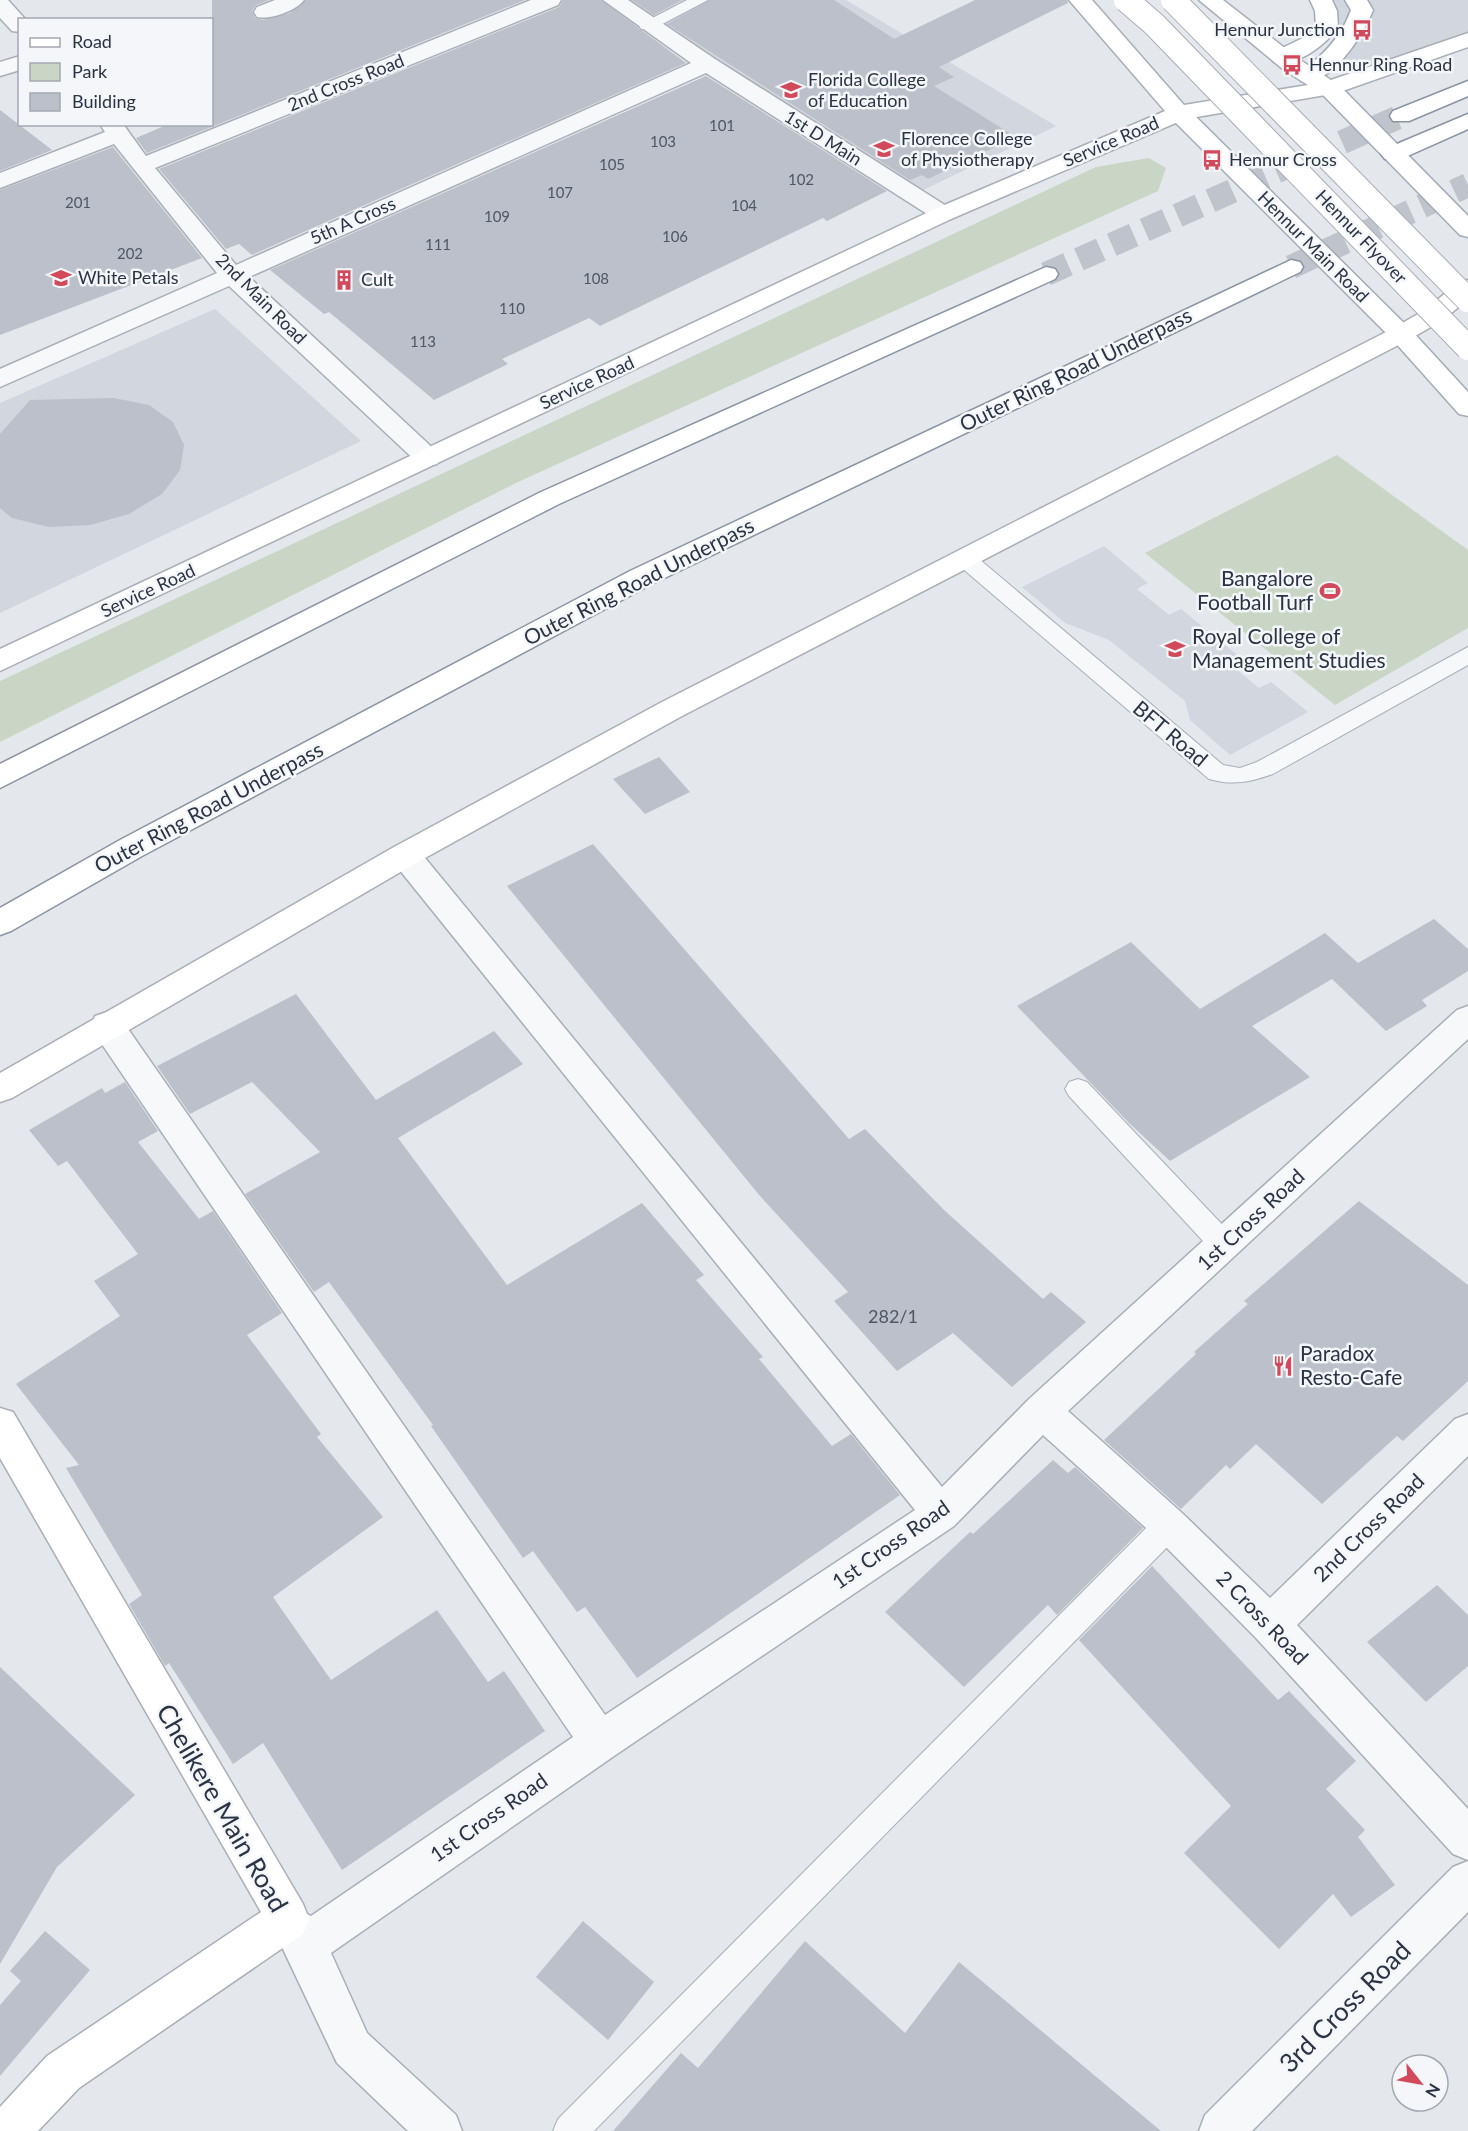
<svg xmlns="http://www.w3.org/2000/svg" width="1468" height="2131" viewBox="0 0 1468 2131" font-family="Lato,sans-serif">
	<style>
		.built { fill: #d2d6de }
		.green { fill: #c9d6c5 }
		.building { fill: #bbc0ca }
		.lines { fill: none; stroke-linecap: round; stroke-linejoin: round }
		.highway-tunnel { stroke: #bfc3cb; stroke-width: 24; stroke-dasharray: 24 12; stroke-linecap: butt }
		.lane-casing { stroke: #a9aeb7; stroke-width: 2 }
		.street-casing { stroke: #a9aeb7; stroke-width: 3 }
		.secondary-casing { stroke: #a9aeb7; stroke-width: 3 }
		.primary-casing { stroke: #a3abb8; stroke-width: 3 }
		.highway-casing { stroke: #8b94a3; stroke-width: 3 }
		.lane { fill: #f7f8fa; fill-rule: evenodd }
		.street { fill: #f7f8fa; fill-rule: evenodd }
		.secondary { fill: #fff; fill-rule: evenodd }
		.primary { fill: #fff; fill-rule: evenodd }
		.highway { fill: #fff; fill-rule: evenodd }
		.secondary-bridge-casing { stroke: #a9aeb7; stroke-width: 26; stroke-linecap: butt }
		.secondary-bridge { stroke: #fff; stroke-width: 24 }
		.labels { text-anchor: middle; stroke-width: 5; stroke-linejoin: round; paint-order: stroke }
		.far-number-label { font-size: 15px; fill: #4f5766 }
		.far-poi-label { font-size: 18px; fill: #2b3445; stroke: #f4f6f9; text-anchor: start }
		.far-street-label { font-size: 18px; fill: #2b3445; stroke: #f4f6f9 }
		.number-label { font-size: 18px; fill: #4f5766 }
		.street-label { font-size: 21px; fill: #2b3445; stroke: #f4f6f9 }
		.poi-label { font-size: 21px; fill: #2b3445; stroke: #f4f6f9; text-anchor: start }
		.near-street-label { font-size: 26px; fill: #2b3445; stroke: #f4f6f9 }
	</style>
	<rect width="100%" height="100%" fill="#e4e7ec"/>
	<!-- built -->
	<g class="built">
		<polygon points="627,0 846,0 1056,126 917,193"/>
		<polygon points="1331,0 1468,0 1468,34 1347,72"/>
		<polygon points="215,309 361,441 0,613 0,403"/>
		<polygon points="1104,546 1148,583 1137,589 1169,615 1181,609 1241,658 1231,665 1259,688 1271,682 1308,712 1230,755 1190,720 1185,701 1109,640 1065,623 1022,587"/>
	</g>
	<!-- green -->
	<g class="green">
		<polygon points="1149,158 1166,168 1158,191 518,482 0,742 0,681 1096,167"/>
		<polygon points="1337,455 1468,550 1468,628 1335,705 1145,553"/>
	</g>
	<!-- building -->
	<g class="building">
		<polygon points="212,0 269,0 256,5 252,11 255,18 263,20 290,13 306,0 525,0 147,153 136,138 169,124 212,124"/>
		<polygon points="563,0 601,0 686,63 252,255 239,244 226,249 159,169 559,7"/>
		<polygon points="632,0 682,0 654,15"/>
		<polygon points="710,0 834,0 894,39 975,0 1067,0 1068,3 939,67 954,77 934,86 1016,137 928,179 922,175 910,180 667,24"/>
		<polygon points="706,76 887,191 827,221 823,218 600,326 589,318 502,359 508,364 434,400 329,312 324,314 270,270"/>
		<polygon points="0,110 52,150 0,171"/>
		<polygon points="113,147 202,258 0,335 0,190"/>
		<polygon points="114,398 149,405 173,422 184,445 180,470 162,494 129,514 90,525 49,527 12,518 0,508 0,434 30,400"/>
		<polygon points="659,757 690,792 645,814 613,779"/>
		<polygon points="593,844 849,1139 865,1129 944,1210 1043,1299 1051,1292 1086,1322 1012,1387 953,1333 897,1371 834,1301 848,1292 760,1196 507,886"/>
		<polygon points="1434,919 1468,949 1468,971 1422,1000 1427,1006 1386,1031 1332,979 1252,1026 1310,1077 1170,1161 1129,1123 1017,1006 1131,942 1200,1009 1325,933 1358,963"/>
		<polygon points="296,994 376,1100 494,1031 523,1064 398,1138 507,1285 642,1203 704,1275 696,1280 763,1357 759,1359 832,1446 851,1434 900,1495 637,1678 585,1607 577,1612 533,1551 523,1558 431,1426 433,1425 329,1282 314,1292 245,1194 320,1152 252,1082 190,1114 157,1066"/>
		<polygon points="125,1082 158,1131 138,1142 199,1219 213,1211 282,1313 247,1335 321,1434 317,1437 383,1517 273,1597 331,1680 437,1610 488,1682 504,1671 545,1731 342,1870 263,1743 233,1764 169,1663 165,1666 129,1604 142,1595 66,1468 79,1465 16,1384 120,1316 94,1281 138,1254 67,1161 58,1166 29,1130 102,1088 105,1093"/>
		<polygon points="1359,1201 1468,1285 1468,1381 1403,1441 1397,1436 1322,1504 1256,1444 1230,1469 1226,1465 1181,1509 1104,1440 1196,1354 1194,1352 1248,1304 1244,1301"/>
		<polygon points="1053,1460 1068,1473 1075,1467 1143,1528 1057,1615 1048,1605 964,1687 885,1612 970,1532 973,1534"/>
		<polygon points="1152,1566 1278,1700 1289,1691 1356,1761 1326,1789 1365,1830 1358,1837 1395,1885 1351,1917 1333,1894 1279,1949 1184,1853 1231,1806 1079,1640"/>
		<polygon points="1437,1585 1468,1615 1468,1666 1426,1702 1367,1642"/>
		<polygon points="0,1667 135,1795 57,1867 0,1964"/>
		<polygon points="583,1921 654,1982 608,2040 536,1977"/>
		<polygon points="45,1931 90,1970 0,2076 0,2005 21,1981 10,1971"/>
		<polygon points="805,1941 905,2033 959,1962 1161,2131 613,2131 681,2053 698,2068"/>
	</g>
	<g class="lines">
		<!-- highway-tunnel -->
		<g class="highway-tunnel">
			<polyline points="1291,267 1468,185"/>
			<polyline points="1046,274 1401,116"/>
		</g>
		<!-- lane casing -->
		<g class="lane-casing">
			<g id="lane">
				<polygon points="687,0 708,0 653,29 641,29 639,25"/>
				<path d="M964 551 972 553 1223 765 1240 768 1257 762 1468 647V665L1273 774C1250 782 1233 786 1209 779L956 563 953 558 956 553Z"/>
				<polygon points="1078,1079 1087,1082 1234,1237 1238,1245 1234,1253 1224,1256 1214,1253 1069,1096 1065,1089 1069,1082"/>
				<polygon points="1169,1511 1179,1515 1184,1525 1179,1535 594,2131 553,2131 558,2119 1159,1515"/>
			</g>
		</g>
		<!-- street casing -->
		<g class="street-casing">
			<g id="street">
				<polygon points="0,0 8,0 26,20 20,20 20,32 12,31 0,18"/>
				<path d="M275 0H304C296 11 270 20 257 17L254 12 257 7Z"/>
				<polygon points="531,0 561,0 558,5 155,168 236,265 691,63 603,0 628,0 715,59 951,209 955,214 951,219 935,219 706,73 249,277 437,452 441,458 437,464 428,466 419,464 229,286 0,387 0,369 217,273 114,144 0,188 0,173 105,132 100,124 123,124 146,156"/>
				<polygon points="20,56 20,70 0,76 0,62"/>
				<polygon points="405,844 416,847 942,1487 1029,1399 1457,1010 1468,1006 1468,1039 1068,1411 1182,1513 1270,1598 1455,1419 1468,1414 1468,1456 1297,1625 1468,1809 1468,1860 1453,1854 1256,1638 1156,1537 1043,1435 954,1526 614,1756 331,1953 367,2033 456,2115 462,2131 408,2131 337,2063 273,1928 279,1913 294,1907 311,1916 573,1737 95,1034 91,1025 95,1016 107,1012 119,1016 605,1715 915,1510 394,863 390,855 394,847"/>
				<polygon points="1468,1861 1468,1912 1252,2131 1199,2131 1205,2115 1453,1867"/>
			</g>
		</g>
		<!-- secondary casing -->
		<g class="secondary-casing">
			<g id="secondary">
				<polygon points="1069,0 1092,0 1184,105 1308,85 1284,70 1199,0 1223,0 1300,60 1331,80 1468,33 1468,47 1337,93 1185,119 951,219 0,671 0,649 935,209 1165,111"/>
				<polygon points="1468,280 1468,299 1443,320 1410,339 682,716 416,863 12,1098 0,1102 0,1073 394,847 662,702 1392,329 1425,310 1459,282"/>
				<polygon points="0,1408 13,1412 303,1904 309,1919 303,1934 79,2088 38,2131 0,2131 0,2107 47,2056 261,1912 0,1458"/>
			</g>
		</g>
		<!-- primary casing -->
		<g class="primary-casing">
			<g id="primary">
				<path d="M1310 0H1332L1337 11 1338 27C1326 45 1297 67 1274 62L1271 57 1274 52 1307 36 1316 26 1315 11Z"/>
				<path d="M1345 0H1367L1373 10C1364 34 1330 88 1301 81L1298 76C1303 68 1312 63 1319 57 1334 43 1344 29 1351 10Z"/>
				<polygon points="1329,81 1337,83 1468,216 1468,237 1460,235 1321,93 1318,88 1321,83"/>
				<polygon points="1179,106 1187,108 1410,329 1468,392 1468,416 1459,414 1392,339 1171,118 1168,113 1171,108"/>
			</g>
		</g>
		<!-- highway casing -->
		<g class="highway-casing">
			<g id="highway">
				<polygon points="1468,81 1468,96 1409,121 1393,121 1390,116 1393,111"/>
				<polygon points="1468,114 1468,129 1401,159 1385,159 1381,154 1385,149"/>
				<polygon points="1291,260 1300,262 1303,267 1300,272 650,585 142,856 11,931 0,935 0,908 120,840 630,571"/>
				<polygon points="1046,267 1055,269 1058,274 1055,279 559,504 0,788 0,764 541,492"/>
			</g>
		</g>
		<!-- lane -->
		<use href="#lane" class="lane"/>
		<!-- street -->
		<use href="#street" class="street"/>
		<!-- secondary -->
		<use href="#secondary" class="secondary"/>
		<!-- primary -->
		<use href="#primary" class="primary"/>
		<!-- highway -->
		<use href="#highway" class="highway"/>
		<!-- secondary-bridge casing -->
		<g class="secondary-bridge-casing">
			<g id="secondary-bridge">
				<polyline points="1126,0 1154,24 1468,348"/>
				<polyline points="1173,0 1468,300"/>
			</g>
		</g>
		<!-- secondary-bridge -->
		<use href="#secondary-bridge" class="secondary-bridge"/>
	</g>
	<!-- icons -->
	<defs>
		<g id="bus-bare" transform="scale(1.62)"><path d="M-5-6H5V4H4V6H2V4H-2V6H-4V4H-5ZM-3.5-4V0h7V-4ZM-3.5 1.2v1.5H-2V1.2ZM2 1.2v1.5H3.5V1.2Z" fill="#d1495b" stroke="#f4f6f9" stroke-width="2.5" paint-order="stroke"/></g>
		<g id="university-bare" transform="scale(1.62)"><path d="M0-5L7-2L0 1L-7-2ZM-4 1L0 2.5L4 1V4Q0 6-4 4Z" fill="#d1495b" stroke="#f4f6f9" stroke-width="2.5" paint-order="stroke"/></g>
		<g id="school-bare" transform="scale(1.62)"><path d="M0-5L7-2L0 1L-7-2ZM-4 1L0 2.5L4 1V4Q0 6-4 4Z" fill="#d1495b" stroke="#f4f6f9" stroke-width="2.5" paint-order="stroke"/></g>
		<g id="building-bare" transform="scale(1.62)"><path d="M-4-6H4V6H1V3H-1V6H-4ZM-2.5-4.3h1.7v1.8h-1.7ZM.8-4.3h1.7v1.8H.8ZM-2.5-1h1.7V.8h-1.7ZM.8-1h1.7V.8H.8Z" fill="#d1495b" stroke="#f4f6f9" stroke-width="2.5" paint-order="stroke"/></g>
		<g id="stadium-bare" transform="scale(1.62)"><path d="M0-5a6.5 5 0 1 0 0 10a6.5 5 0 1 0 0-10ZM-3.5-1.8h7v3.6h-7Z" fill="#d1495b" stroke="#f4f6f9" stroke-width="2.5" paint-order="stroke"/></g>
		<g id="restaurant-bare" transform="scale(1.62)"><path d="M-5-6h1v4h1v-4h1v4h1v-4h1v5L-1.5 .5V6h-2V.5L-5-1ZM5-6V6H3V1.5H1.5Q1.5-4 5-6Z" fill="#d1495b" stroke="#f4f6f9" stroke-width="2.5" paint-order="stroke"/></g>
	</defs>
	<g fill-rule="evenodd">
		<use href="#bus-bare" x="1362" y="30"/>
		<use href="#bus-bare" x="1292" y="65"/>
		<use href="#university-bare" x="791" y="90"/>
		<use href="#university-bare" x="884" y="149"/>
		<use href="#bus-bare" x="1212" y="160"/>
		<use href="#school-bare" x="61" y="278"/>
		<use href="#building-bare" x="344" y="280"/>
		<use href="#stadium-bare" x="1330" y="591"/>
		<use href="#university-bare" x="1175" y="649"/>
		<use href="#restaurant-bare" x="1283" y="1366"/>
	</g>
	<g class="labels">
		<!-- far-number labels -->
		<g class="far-number-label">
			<text x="722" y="131">101</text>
			<text x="663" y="147">103</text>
			<text x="612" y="170">105</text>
			<text x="801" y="185">102</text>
			<text x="560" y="198">107</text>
			<text x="78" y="208">201</text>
			<text x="744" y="211">104</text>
			<text x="497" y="222">109</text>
			<text x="675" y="242">106</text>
			<text x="438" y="250">111</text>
			<text x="130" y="259">202</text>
			<text x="596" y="284">108</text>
			<text x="512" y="314">110</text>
			<text x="423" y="347">113</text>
		</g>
		<!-- far-poi labels -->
		<g class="far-poi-label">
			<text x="1345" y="36" text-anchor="end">Hennur Junction</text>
			<text x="1309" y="71">Hennur Ring Road</text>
			<text x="808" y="86">Florida College<tspan x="808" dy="21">of Education</tspan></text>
			<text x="901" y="145">Florence College<tspan x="901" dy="21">of Physiotherapy</tspan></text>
			<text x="1229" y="166">Hennur Cross</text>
			<text x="78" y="284">White Petals</text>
			<text x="361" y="286">Cult</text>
		</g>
		<!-- far-street labels -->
		<g class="far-street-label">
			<text transform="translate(346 83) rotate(-22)" y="6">2nd Cross Road</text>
			<text transform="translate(823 138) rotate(32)" y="6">1st D Main</text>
			<text transform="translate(1111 142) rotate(-23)" y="6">Service Road</text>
			<text transform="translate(353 221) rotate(-24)" y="6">5th A Cross</text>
			<text transform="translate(1361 237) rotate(46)" y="6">Hennur Flyover</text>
			<text transform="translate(1313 247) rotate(45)" y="6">Hennur Main Road</text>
			<text transform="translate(261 299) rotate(45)" y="6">2nd Main Road</text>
			<text transform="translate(587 383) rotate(-25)" y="6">Service Road</text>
			<text transform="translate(148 591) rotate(-25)" y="6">Service Road</text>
		</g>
		<!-- number labels -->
		<g class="number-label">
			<text x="893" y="1323">282/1</text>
		</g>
		<!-- street labels -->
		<g class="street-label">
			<text transform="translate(1076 370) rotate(-26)" y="7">Outer Ring Road Underpass</text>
			<text transform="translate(639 582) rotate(-27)" y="7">Outer Ring Road Underpass</text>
			<text transform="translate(1170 734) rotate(40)" y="7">BFT Road</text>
			<text transform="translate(209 808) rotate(-28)" y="7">Outer Ring Road Underpass</text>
			<text transform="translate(1251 1220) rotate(-43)" y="7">1st Cross Road</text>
			<text transform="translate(1369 1528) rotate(-44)" y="7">2nd Cross Road</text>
			<text transform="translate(891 1545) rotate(-35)" y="7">1st Cross Road</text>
			<text transform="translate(1262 1618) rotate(46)" y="7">2 Cross Road</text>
			<text transform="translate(489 1818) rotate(-35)" y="7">1st Cross Road</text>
		</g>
		<!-- poi labels -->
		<g class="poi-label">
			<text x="1313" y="586" text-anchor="end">Bangalore<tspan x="1313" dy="24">Football Turf</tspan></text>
			<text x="1192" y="644">Royal College of<tspan x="1192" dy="24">Management Studies</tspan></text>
			<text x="1300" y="1361">Paradox<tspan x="1300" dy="24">Resto-Cafe</tspan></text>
		</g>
		<!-- near-street labels -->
		<g class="near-street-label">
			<text transform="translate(222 1808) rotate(60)" y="9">Chelikere Main Road</text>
			<text transform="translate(1345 2007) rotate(-45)" y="9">3rd Cross Road</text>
		</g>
	</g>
	<!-- legend -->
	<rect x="18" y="18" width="195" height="108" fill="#f4f6f9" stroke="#a4a8b1" stroke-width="1.5"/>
	<rect x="30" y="38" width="30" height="9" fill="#ffffff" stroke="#a4a8b1" stroke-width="1.5"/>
	<text x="72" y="48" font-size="18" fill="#2b3445">Road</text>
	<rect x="30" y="63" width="30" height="18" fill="#c9d6c5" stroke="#a4a8b1" stroke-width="1.5"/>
	<text x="72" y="78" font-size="18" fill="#2b3445">Park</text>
	<rect x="30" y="93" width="30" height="18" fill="#bbc0ca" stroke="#a4a8b1" stroke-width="1.5"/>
	<text x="72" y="108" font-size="18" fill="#2b3445">Building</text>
	<!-- north arrow -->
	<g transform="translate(1420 2083) rotate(121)"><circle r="28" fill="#f4f6f9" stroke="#a4a8b1" stroke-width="1.5"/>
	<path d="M0-4.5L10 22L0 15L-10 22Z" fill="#d1495b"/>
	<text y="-9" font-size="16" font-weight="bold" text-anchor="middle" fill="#2b3445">N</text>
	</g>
</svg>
